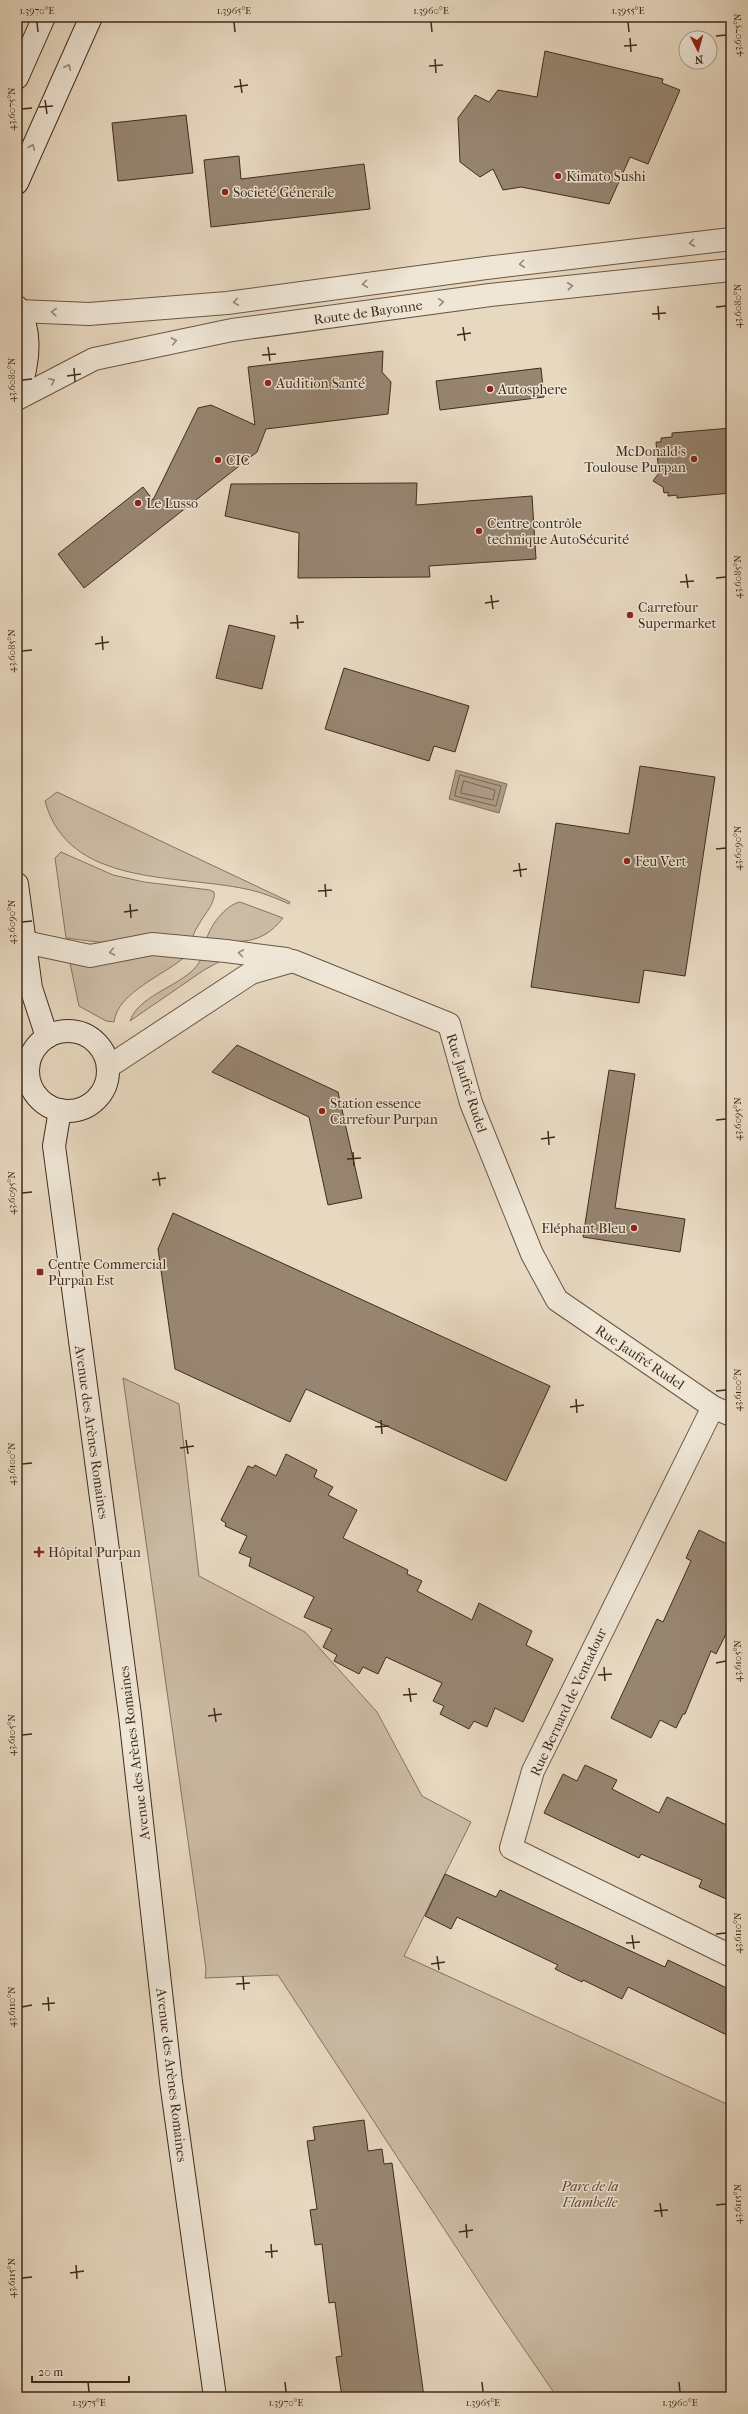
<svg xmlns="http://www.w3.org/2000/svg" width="748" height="2414" viewBox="0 0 748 2414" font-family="'IM FELL French Canon',serif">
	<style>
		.green { fill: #cbbba4; stroke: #867360 }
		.water { fill: #af9d88; stroke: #836f5d }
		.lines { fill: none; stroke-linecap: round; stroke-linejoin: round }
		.shore { stroke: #786452; stroke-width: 1 }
		.building { fill: #978571; stroke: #412b1c }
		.minor-casing { stroke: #6a5645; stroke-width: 24 }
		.tertiary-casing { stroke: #6a5645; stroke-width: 24 }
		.secondary-casing { stroke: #412b1c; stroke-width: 24 }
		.minor { stroke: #efe6d6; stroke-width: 22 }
		.tertiary { stroke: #efe6d6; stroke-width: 22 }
		.secondary { stroke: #efe6d6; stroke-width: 22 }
		.oneway { stroke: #988879 }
		.ticks { fill: none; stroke: #412b1c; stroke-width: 1.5 }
		.poi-dot { fill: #8f2418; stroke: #efe6d6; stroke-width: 1.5 }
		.labels { text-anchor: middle; stroke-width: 3; stroke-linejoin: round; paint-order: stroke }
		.poi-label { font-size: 14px; fill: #412b1c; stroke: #efe6d6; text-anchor: start }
		.street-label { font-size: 14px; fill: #412b1c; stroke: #efe6d6 }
		.park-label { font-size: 14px; font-style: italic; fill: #5d4837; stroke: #efe6d6 }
		.neatline { fill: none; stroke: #412b1c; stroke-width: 1.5 }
		.ticks-label { font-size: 10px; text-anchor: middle; fill: #412b1c }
	</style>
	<rect width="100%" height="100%" fill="#e7d8c0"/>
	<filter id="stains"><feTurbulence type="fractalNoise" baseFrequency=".005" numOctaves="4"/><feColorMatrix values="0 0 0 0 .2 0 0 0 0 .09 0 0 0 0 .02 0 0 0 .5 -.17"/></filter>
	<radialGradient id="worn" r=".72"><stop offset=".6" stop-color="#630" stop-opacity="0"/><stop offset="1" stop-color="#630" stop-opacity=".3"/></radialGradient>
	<!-- green -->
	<g class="green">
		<path d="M57 792 290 902 289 904C276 898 261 892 246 889 176 874 68 887 45 801Z"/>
		<path d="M61 852 113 875 144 882 210 890 214 892C217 905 195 923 192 940L106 943 66 938 55 858Z"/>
		<path d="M240 902 283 918C260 947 240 941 206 941 209 927 225 905 240 902Z"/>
		<path d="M136 951 187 955C167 974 117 992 114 1022L106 1021 79 1006 70 963 91 965Z"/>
		<path d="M202 956 228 957 204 970 130 1021C140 991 194 984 202 956Z"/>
		<polygon points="123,1378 179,1404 199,1576 305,1632 377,1712 422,1796 471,1822 404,1956 731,2106 731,2397 557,2397 496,2308 278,1975 205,1978 206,1969"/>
	</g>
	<!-- water -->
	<polygon class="water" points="456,770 507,784 499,813 449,799"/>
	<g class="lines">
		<!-- shore -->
		<g class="shore">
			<polygon points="460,775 501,786 496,806 455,796"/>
			<polygon points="464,781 495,790 493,800 461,793"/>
		</g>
	</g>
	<!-- building -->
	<g class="building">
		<polygon points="545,51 663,79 662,83 680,90 648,164 630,157 609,204 521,187 503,190 493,169 480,177 460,162 458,118 475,95 489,102 498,90 537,97"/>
		<polygon points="186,115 193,173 118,181 112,123"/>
		<polygon points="239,156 241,179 364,164 370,209 211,227 204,160"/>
		<polygon points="383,351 382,372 391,382 388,414 266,429 257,452 84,588 58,554 143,487 153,500 198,408 211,405 255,425 248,367"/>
		<polygon points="541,368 544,397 440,410 436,381"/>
		<polygon points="731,428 731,493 677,498 677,495 668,496 668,492 664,493 663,487 653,481 659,473 656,442 661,442 661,438 672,437 672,433"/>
		<polygon points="417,483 416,505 532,496 536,559 429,566 430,577 298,578 299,533 225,516 231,484"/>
		<polygon points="229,625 275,636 262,689 216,678"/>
		<polygon points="344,668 469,706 455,752 434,746 429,761 325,729"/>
		<polygon points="640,766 715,777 685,976 644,970 639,1003 531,987 556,823 629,834"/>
		<polygon points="237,1045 338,1092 362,1198 328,1205 309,1117 212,1072"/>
		<polygon points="609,1070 635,1074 615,1208 685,1219 680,1252 583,1237"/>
		<polygon points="173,1213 550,1386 506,1481 306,1389 290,1422 175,1369 158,1249"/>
		<polygon points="286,1454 317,1470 314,1477 333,1487 328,1495 357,1510 343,1538 408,1570 407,1574 422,1581 417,1591 472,1620 479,1603 532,1631 526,1645 553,1659 523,1722 495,1708 487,1727 474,1721 469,1729 440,1714 444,1706 433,1701 442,1683 386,1657 378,1674 363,1667 359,1674 334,1661 337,1655 323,1647 332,1629 304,1617 314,1597 249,1566 251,1558 239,1553 247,1536 225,1526 226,1523 221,1520 248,1466 253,1468 255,1465 276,1476"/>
		<polygon points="699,1530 731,1546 731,1624 716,1654 711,1651 685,1714 683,1714 676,1728 660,1720 651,1738 611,1718 657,1619 663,1622 691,1561 686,1558"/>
		<polygon points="585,1765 617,1780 612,1789 659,1813 667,1797 731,1827 731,1901 699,1887 702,1880 641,1854 639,1858 544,1813 563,1774 577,1781"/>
		<polygon points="445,1874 496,1897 500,1890 665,1967 668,1960 731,1990 731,2037 628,1987 622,1999 583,1980 582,1982 555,1969 558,1965 457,1917 451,1929 425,1916"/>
		<polygon points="364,2120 368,2151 382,2149 384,2164 392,2163 424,2397 342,2397 336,2357 342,2356 335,2302 329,2303 322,2244 315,2245 310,2210 317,2209 307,2141 315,2140 313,2127"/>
	</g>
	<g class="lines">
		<!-- minor casing -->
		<g class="minor-casing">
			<g id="minor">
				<polyline points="25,942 90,956 152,944 226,951 286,959"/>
				<polyline points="108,1067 251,973 293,961 449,1024 471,1103 532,1254 557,1300 713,1407 731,1415"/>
				<polyline points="713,1407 533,1771 511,1848 731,1956"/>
			</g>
		</g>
		<!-- tertiary casing -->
		<g class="tertiary-casing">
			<g id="tertiary">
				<polyline points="19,311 89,314 227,303 486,268 731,239"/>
				<polyline points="17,399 94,359 232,330 490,295 731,270"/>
			</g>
		</g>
		<!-- secondary casing -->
		<g class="secondary-casing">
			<g id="secondary">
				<polyline points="17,78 44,17"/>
				<polyline points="17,183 91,17"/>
				<path d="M17 307C35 334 27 370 17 398"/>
				<polyline points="17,884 31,988 47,1037"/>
				<circle cx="68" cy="1071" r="40"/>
				<polyline points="60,1110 54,1146 130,1715 171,2082 215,2397"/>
			</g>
		</g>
		<!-- minor -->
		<use href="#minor" class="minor"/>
		<!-- tertiary -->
		<use href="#tertiary" class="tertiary"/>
		<!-- secondary -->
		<use href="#secondary" class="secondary"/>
	</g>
	<!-- one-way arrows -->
	<defs><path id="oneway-chevron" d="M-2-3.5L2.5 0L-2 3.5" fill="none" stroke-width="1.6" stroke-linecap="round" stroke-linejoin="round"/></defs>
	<g class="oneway">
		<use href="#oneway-chevron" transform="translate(68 67) rotate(-65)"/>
		<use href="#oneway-chevron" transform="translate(32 147) rotate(-67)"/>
		<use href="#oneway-chevron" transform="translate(692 243) rotate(173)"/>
		<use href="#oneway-chevron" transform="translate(522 264) rotate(173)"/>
		<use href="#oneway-chevron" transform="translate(365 284) rotate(172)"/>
		<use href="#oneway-chevron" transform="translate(570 286) rotate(-6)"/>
		<use href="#oneway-chevron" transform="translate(236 302) rotate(172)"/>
		<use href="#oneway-chevron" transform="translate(441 302) rotate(-8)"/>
		<use href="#oneway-chevron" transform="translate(54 312) rotate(-177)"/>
		<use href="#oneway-chevron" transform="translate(174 341) rotate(-11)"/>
		<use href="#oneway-chevron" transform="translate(52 381) rotate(-27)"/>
		<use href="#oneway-chevron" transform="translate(112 952) rotate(169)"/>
		<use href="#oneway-chevron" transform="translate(241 953) rotate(-172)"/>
	</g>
	<!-- ticks -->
	<path class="ticks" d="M37 22 38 32M234 22 235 32M431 22 432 32M628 22 629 32M716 36 726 35M630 38 631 52M624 46 637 45M435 59 436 73M429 66 443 65M240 79 242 93M234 87 248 85M45 100 47 114M39 107 53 106M22 109 32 108M658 306 659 320M716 307 726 306M652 314 666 313M463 327 465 341M457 335 471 333M268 347 270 361M262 355 276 354M74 368 75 382M67 376 81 374M22 380 32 379M686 574 688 588M716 578 726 577M680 582 694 581M491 595 493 609M485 603 499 601M297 615 298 629M290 623 304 622M102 636 103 650M95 644 109 642M22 651 32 650M716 849 726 848M519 863 521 877M513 871 527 869M325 884 326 897M318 891 332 890M130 904 131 918M124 912 138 910M22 922 32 921M716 1120 726 1119M548 1131 549 1145M541 1139 555 1137M353 1152 354 1166M347 1159 361 1158M158 1172 160 1186M152 1180 166 1178M22 1193 32 1192M716 1391 726 1390M576 1399 577 1413M570 1407 584 1405M381 1420 382 1434M375 1427 389 1426M186 1440 188 1454M180 1448 194 1446M22 1464 32 1463M716 1663 726 1661M604 1667 605 1681M598 1675 612 1674M409 1688 411 1702M403 1695 417 1694M214 1708 216 1722M208 1716 222 1714M22 1735 32 1734M716 1934 726 1933M632 1935 634 1949M626 1943 640 1942M437 1956 439 1970M431 1964 445 1962M243 1976 244 1990M236 1984 250 1983M48 1997 49 2011M42 2004 55 2003M22 2007 32 2005M660 2203 662 2217M716 2205 726 2204M654 2211 668 2210M466 2224 467 2238M459 2232 473 2230M271 2244 272 2258M265 2252 278 2251M76 2265 77 2279M70 2273 84 2271M22 2278 32 2277M88 2382 89 2392M285 2382 286 2392M482 2382 483 2392M679 2382 680 2392"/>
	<!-- markers -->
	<g class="poi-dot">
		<circle cx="558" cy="176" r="4"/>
		<circle cx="225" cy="192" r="4"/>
		<circle cx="268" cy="383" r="4"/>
		<circle cx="490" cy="389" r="4"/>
		<circle cx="694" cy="459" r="4"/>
		<circle cx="218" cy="460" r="4"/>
		<circle cx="138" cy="503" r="4"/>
		<circle cx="479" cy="531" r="4"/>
		<circle cx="630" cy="615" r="4"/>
		<circle cx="627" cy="861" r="4"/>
		<circle cx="322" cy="1111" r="4"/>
		<circle cx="634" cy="1228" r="4"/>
		<rect x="36" y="1268" width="8" height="8" rx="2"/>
		<path d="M37 1546h4v4h4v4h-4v4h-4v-4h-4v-4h4z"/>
	</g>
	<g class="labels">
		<!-- poi labels -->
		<g class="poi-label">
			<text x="566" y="181">Kimato Sushi</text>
			<text x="233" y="197">Societé Génerale</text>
			<text x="276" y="388">Audition Santé</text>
			<text x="498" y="394">Autosphere</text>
			<text x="686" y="456" text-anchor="end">McDonald's<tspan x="686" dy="16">Toulouse Purpan</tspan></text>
			<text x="226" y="465">CIC</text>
			<text x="146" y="508">Le Lusso</text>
			<text x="487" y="528">Centre contrôle<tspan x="487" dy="16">technique AutoSécurité</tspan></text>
			<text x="638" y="612">Carrefour<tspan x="638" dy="16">Supermarket</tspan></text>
			<text x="635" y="866">Feu Vert</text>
			<text x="330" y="1108">Station essence<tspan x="330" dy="16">Carrefour Purpan</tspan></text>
			<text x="626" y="1233" text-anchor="end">Eléphant Bleu</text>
			<text x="48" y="1269">Centre Commercial<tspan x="48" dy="16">Purpan Est</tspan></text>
			<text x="48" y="1557">Hôpital Purpan</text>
		</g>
		<!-- street labels -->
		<g class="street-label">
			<text transform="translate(368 312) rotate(-8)" y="5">Route de Bayonne</text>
			<text transform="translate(467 1083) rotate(72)" y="5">Rue Jaufré Rudel</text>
			<text transform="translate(640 1357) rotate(34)" y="5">Rue Jaufré Rudel</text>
			<text transform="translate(92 1432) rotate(82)" y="5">Avenue des Arènes Romaines</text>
			<text transform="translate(568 1702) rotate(-65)" y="5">Rue Bernard de Ventadour</text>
			<text transform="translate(134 1753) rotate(-97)" y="5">Avenue des Arènes Romaines</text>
			<text transform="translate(172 2075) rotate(83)" y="5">Avenue des Arènes Romaines</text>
		</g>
		<!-- park labels -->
		<g class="park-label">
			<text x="590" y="2191">Parc de la<tspan x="590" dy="16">Flambelle</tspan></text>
		</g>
	</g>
	<!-- margin -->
	<rect width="748" height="2414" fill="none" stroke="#e7d8c0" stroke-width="44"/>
	<!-- north arrow -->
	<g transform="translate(698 50) rotate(174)"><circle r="19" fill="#efe6d6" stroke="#a99b8c"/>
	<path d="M0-3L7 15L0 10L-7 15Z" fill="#8f2418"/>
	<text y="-6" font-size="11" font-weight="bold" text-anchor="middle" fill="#412b1c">N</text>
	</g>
	<!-- scale -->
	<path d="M32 2376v6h97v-6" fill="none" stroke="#412b1c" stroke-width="2"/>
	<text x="38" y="2376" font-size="12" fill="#412b1c" stroke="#efe6d6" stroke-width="3" paint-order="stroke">20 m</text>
	<rect x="22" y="22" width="704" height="2370" class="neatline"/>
	<g class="ticks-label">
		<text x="37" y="14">1.3970°E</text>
		<text x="234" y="14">1.3965°E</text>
		<text x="431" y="14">1.3960°E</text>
		<text x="628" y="14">1.3955°E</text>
		<text transform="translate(737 35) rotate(-90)" y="4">43.6075°N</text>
		<text transform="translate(11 109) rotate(-90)" y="4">43.6075°N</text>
		<text transform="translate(737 306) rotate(-90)" y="4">43.6080°N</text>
		<text transform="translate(11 380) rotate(-90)" y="4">43.6080°N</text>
		<text transform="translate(737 577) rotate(-90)" y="4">43.6085°N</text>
		<text transform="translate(11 651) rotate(-90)" y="4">43.6085°N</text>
		<text transform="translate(737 848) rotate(-90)" y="4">43.6090°N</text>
		<text transform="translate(11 922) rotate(-90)" y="4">43.6090°N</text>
		<text transform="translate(737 1119) rotate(-90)" y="4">43.6095°N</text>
		<text transform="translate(11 1193) rotate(-90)" y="4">43.6095°N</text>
		<text transform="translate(737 1390) rotate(-90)" y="4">43.6100°N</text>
		<text transform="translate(11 1464) rotate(-90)" y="4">43.6100°N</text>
		<text transform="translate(737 1661) rotate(-90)" y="4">43.6105°N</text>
		<text transform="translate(11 1735) rotate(-90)" y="4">43.6105°N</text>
		<text transform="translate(737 1933) rotate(-90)" y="4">43.6110°N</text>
		<text transform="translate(11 2007) rotate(-90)" y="4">43.6110°N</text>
		<text transform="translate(737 2204) rotate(-90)" y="4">43.6115°N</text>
		<text transform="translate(11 2278) rotate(-90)" y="4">43.6115°N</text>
		<text x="89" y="2406">1.3975°E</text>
		<text x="286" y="2406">1.3970°E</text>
		<text x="483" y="2406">1.3965°E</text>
		<text x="680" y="2406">1.3960°E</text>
	</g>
	<rect width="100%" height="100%" filter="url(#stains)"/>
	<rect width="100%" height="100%" fill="url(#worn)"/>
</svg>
